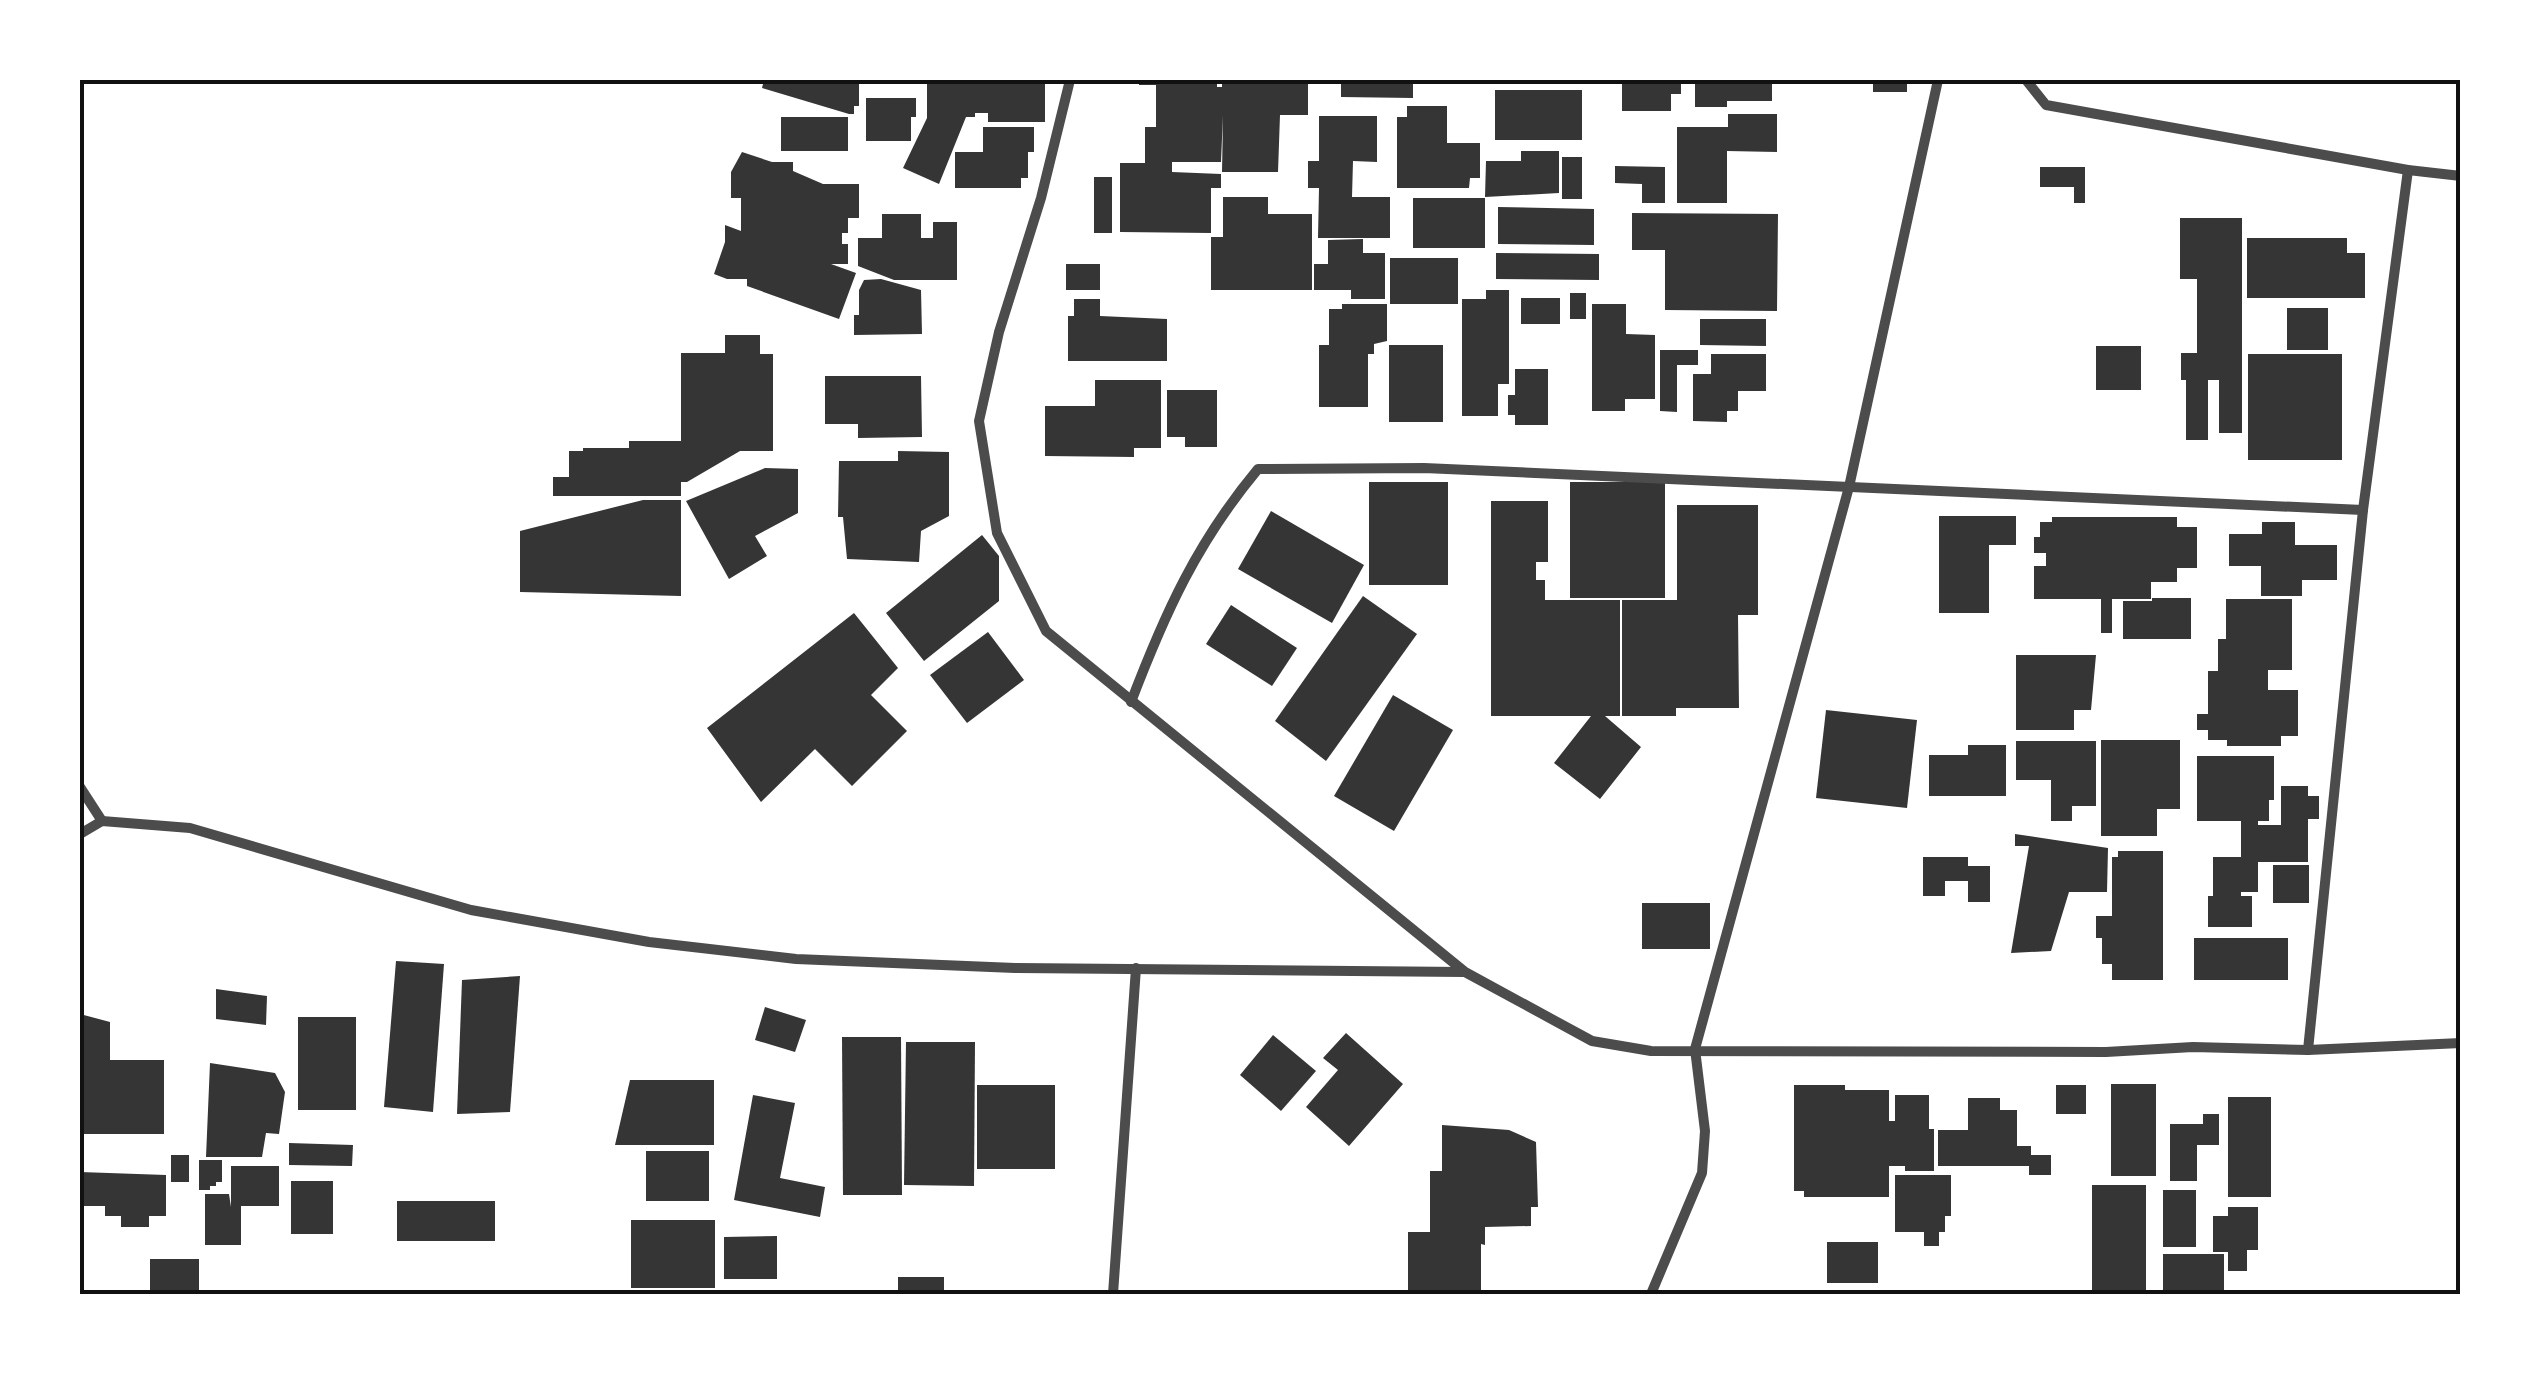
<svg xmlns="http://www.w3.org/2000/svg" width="2541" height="1374" viewBox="0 0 2541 1374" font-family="Barlow,sans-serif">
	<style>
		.building { fill: #353535 }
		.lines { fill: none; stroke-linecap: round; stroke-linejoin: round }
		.minor { stroke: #4c4c4c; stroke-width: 10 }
		.neatline { fill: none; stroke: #111; stroke-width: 4 }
	</style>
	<rect width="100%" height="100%" fill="#fff"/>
	<!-- building -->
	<g class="building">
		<polygon points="764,80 852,80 859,82 859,106 854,106 854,114 849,114 762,88"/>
		<polygon points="927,80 1045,82 1045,122 988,122 988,113 975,113 975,117 966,117 939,184 903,168 927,118"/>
		<polygon points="1139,80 1217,80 1217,87 1222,87 1222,80 1308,80 1308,115 1280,115 1278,172 1222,172 1223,115 1221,162 1172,162 1172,172 1221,174 1221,188 1211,188 1211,233 1120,232 1120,163 1145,163 1145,127 1156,127 1156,85 1139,85"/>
		<polygon points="1341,80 1413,80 1413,98 1341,97"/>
		<polygon points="1622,80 1681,80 1681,94 1671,94 1671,111 1622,111"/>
		<polygon points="1695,80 1772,80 1772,101 1727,101 1727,107 1695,107"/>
		<rect x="1873" y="80" width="34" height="12"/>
		<rect x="1495" y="90" width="87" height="50"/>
		<polygon points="866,98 916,98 916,117 911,117 911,141 866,141"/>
		<polygon points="1407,106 1447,106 1447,143 1480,143 1480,178 1470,178 1469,188 1397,188 1397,117 1407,117"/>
		<polygon points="1728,114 1777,114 1777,152 1727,151 1727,203 1677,203 1677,127 1728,127"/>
		<polygon points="1319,116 1377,116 1377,162 1353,161 1352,197 1390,197 1390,238 1318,238 1319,188 1308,188 1308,161 1319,161"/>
		<rect x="781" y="117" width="67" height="34"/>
		<polygon points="983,127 1034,127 1034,152 1028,152 1028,178 1021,178 1021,188 955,188 955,152 983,152"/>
		<polygon points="1521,151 1559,151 1559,193 1485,197 1486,161 1521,161"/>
		<polygon points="742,152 772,162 793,162 793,171 823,184 859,184 859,218 848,218 848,233 842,233 842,244 848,244 848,264 831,264 856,273 839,319 747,286 747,279 727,279 714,274 725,242 725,225 741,231 741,198 731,198 731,172"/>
		<rect x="1562" y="157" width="20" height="42"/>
		<polygon points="1615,166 1665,167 1665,203 1642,203 1642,184 1615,183"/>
		<polygon points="2040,167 2085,167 2085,203 2074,203 2074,187 2040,187"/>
		<rect x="1094" y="177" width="18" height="56"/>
		<polygon points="1223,197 1268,197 1268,214 1312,214 1312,290 1211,290 1211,237 1223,237"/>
		<rect x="1413" y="198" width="72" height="50"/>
		<polygon points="1498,207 1594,209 1594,245 1498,244"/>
		<polygon points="1632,213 1778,214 1777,311 1665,310 1665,250 1632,250"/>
		<polygon points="882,214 921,214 921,238 933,238 933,222 957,222 957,280 894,280 858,266 858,238 882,238"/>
		<polygon points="2180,218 2242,218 2242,433 2219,433 2219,380 2208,380 2208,440 2186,440 2186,380 2181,380 2181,353 2197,353 2197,279 2180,279"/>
		<polygon points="2247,238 2347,238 2347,253 2365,253 2365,298 2247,298"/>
		<polygon points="1363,239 1363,253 1385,253 1385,299 1351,299 1351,290 1314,290 1314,264 1328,264 1328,240"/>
		<polygon points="1496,253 1599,254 1599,280 1496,279"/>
		<rect x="1390" y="258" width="68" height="46"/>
		<rect x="1066" y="264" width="34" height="26"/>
		<polygon points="881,279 921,290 922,334 854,335 854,315 859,315 859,290 864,280"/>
		<polygon points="1486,290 1509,290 1509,384 1498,384 1498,416 1462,416 1462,299 1486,299"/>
		<rect x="1570" y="293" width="16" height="26"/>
		<rect x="1521" y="298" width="39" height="26"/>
		<polygon points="1074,299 1100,299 1100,316 1167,319 1167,361 1068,361 1068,316 1074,316"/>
		<polygon points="1342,304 1387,304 1387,341 1374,344 1374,354 1368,354 1368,407 1319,407 1319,345 1329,345 1329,309 1342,309"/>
		<polygon points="1592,304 1626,304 1626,334 1655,335 1655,399 1625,399 1625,411 1592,411"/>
		<rect x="2287" y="308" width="41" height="42"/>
		<polygon points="1700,319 1766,319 1766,346 1700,345"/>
		<polygon points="725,335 760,335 760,354 773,354 773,451 740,451 687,482 681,482 681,496 553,496 553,477 569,477 569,451 583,451 583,448 629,448 629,441 681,441 681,353 725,353"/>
		<rect x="1389" y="345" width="54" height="77"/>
		<rect x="2096" y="346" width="45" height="44"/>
		<polygon points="1660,350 1698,350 1698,365 1677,365 1677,412 1660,411"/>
		<polygon points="1711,354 1766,354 1766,391 1738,391 1738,411 1727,411 1727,422 1693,421 1693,374 1711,374"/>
		<rect x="2248" y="354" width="94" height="106"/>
		<polygon points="1515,369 1548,369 1548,425 1515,425 1515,415 1508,415 1508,395 1515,395"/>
		<polygon points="825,376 921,376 922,437 858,438 858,424 825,424"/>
		<polygon points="1095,380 1161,380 1161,448 1134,448 1134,457 1045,456 1045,406 1095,406"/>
		<polygon points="1167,390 1217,390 1217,447 1185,447 1185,437 1167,437"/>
		<polygon points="898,451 949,452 949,516 921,531 919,562 847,559 843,517 838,517 839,461 898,461"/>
		<polygon points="765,468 798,469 798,513 755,536 767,556 729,579 686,501"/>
		<rect x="1369" y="482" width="79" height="103"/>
		<rect x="1570" y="482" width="95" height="116"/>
		<polygon points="643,500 681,500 681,596 520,592 520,531"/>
		<polygon points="1491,501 1548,501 1548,562 1536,562 1536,580 1545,580 1545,600 1620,600 1620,716 1605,716 1641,747 1600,799 1554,763 1591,716 1491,716"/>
		<polygon points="1677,505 1758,505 1758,615 1738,615 1739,708 1676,708 1676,716 1622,716 1622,600 1677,600"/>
		<polygon points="1271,511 1364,565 1332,623 1238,569"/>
		<polygon points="1939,516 2016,516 2016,545 1989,545 1989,613 1939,613"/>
		<polygon points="2052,517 2177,517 2177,527 2197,527 2197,568 2177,568 2177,582 2151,582 2151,599 2112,599 2112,633 2101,633 2101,599 2034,599 2034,566 2046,566 2046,553 2034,553 2034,537 2040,537 2040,522 2052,522"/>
		<polygon points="2262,522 2295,522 2295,545 2337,545 2337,580 2302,580 2302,596 2261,596 2261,566 2229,566 2229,534 2262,534"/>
		<polygon points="982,535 999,556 999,601 924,661 886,613"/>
		<polygon points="1363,596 1417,634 1326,761 1275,721"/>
		<polygon points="2152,598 2191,598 2191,639 2123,639 2123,601 2152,601"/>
		<polygon points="2226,599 2292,599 2292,670 2268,670 2268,690 2298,690 2298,736 2281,736 2281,746 2227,746 2227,740 2208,740 2208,730 2197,730 2197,714 2208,714 2208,671 2218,671 2218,639 2226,639"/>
		<polygon points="1231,605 1297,648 1272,686 1206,644"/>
		<polygon points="854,613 898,668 871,695 907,731 852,786 815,749 761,802 707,728"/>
		<polygon points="988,632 1024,680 967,723 930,675"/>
		<polygon points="2016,655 2096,655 2091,710 2074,710 2074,730 2016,730"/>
		<polygon points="1393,695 1453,730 1394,831 1334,796"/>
		<polygon points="1826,710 1917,720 1907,808 1816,798"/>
		<polygon points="2101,740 2180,740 2180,809 2157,809 2157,836 2101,836"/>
		<polygon points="2016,741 2096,741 2096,806 2072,806 2072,821 2051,821 2051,780 2016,780"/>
		<polygon points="1968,745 2006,745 2006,796 1929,796 1929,755 1968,755"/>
		<polygon points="2197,756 2274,756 2274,800 2269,800 2269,821 2258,821 2258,825 2281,825 2281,786 2308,786 2308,796 2319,796 2319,819 2308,819 2308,862 2258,862 2258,892 2241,892 2241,896 2252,896 2252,927 2208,927 2208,896 2213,896 2213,857 2241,857 2241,821 2197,821"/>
		<polygon points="2015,834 2108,848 2107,892 2069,892 2051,951 2011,953 2029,846 2015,846"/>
		<polygon points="2118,851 2163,851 2163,980 2112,980 2112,964 2102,964 2102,938 2096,938 2096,916 2112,916 2112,857 2118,857"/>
		<polygon points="1923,857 1968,857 1968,866 1990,866 1990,902 1968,902 1968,881 1945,881 1945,896 1923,896"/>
		<rect x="2273" y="865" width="36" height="38"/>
		<rect x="1642" y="903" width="68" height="46"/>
		<rect x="2194" y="938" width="94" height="42"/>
		<polygon points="396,961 444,964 433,1112 384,1107"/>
		<polygon points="520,976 510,1112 457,1114 462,980"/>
		<polygon points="216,989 267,996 266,1025 216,1019"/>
		<polygon points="765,1007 806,1020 795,1052 755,1040"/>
		<polygon points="80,1014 110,1022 110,1060 164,1060 164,1134 83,1134"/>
		<rect x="298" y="1017" width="58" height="93"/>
		<polygon points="1346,1033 1403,1084 1349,1146 1306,1107 1338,1070 1323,1058"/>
		<polygon points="1273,1035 1316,1071 1281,1111 1240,1075"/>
		<polygon points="842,1037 901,1037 902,1195 843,1195"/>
		<polygon points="906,1042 975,1042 974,1186 904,1185"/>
		<polygon points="210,1063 275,1073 285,1092 279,1134 266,1133 262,1157 206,1157"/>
		<polygon points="630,1080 714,1080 714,1145 615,1145"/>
		<rect x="2111" y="1084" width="45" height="92"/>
		<rect x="977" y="1085" width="78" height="84"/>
		<polygon points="1794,1085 1845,1085 1845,1090 1889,1090 1889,1121 1895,1121 1895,1095 1929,1095 1929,1129 1934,1129 1934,1171 1905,1171 1905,1166 1889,1166 1889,1197 1804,1197 1804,1191 1794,1191"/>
		<rect x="2056" y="1085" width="30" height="29"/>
		<polygon points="753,1095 795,1103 780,1178 825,1187 820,1217 734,1200"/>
		<rect x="2228" y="1097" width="43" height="100"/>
		<polygon points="1968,1098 2000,1098 2000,1110 2017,1110 2017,1146 2031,1146 2031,1155 2051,1155 2051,1175 2029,1175 2029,1166 1938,1166 1938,1130 1968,1130"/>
		<polygon points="2203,1114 2219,1114 2219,1145 2197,1145 2197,1181 2170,1181 2170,1124 2203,1124"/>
		<polygon points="1442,1125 1509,1130 1536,1142 1538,1207 1531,1207 1531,1226 1485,1227 1485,1245 1481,1244 1481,1294 1408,1294 1408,1232 1430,1232 1430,1171 1442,1171"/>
		<polygon points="289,1143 353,1145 352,1166 289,1165"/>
		<rect x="646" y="1151" width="63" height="50"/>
		<rect x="171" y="1155" width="18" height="27"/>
		<polygon points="199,1160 222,1160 222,1182 216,1182 216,1186 210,1186 210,1190 199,1190"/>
		<polygon points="231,1166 279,1166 279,1206 241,1206 241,1245 205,1245 205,1194 229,1194 231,1207"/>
		<polygon points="80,1172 166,1175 166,1216 149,1216 149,1227 121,1227 121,1216 105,1216 105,1206 80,1206"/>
		<polygon points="1895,1175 1951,1175 1951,1216 1945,1216 1945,1232 1939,1232 1939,1246 1924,1246 1924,1232 1895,1232"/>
		<rect x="291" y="1181" width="42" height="53"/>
		<rect x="2092" y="1185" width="54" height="109"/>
		<rect x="2163" y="1190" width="33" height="57"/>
		<rect x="397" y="1201" width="98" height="40"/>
		<polygon points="2228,1207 2258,1207 2258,1250 2247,1250 2247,1271 2228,1271 2228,1252 2213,1252 2213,1216 2228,1216"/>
		<rect x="631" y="1220" width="84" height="68"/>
		<polygon points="777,1236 777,1279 724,1279 724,1237"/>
		<rect x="1827" y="1242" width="51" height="41"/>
		<rect x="2163" y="1254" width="61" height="38"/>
		<rect x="150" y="1259" width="49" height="35"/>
		<rect x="898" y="1277" width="46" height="17"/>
	</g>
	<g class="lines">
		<!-- minor -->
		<g class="minor">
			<polyline points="1070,80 1041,198 999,332 979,421 997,533 1046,631 1465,972 1592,1041 1651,1051 2106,1052 2193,1047 2308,1050 2461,1043"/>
			<polyline points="2026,80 2046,105 2408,170 2461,176"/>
			<path d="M1131 702C1165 613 1197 542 1258 469L1424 468 2363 510"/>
			<polyline points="80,787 102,821"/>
			<polyline points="80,834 102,821 190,828 471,910 649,942 796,959 1015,968 1464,972"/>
			<polyline points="2308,1050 2363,510 2408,170"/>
			<polyline points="1113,1294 1136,968"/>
			<polyline points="1651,1294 1702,1173 1705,1131 1695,1049 1849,487 1938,80"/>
		</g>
	</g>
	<!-- border -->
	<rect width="2541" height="1374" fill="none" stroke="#ffffff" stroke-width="165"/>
	<rect x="82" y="82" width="2376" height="1210" class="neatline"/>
</svg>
